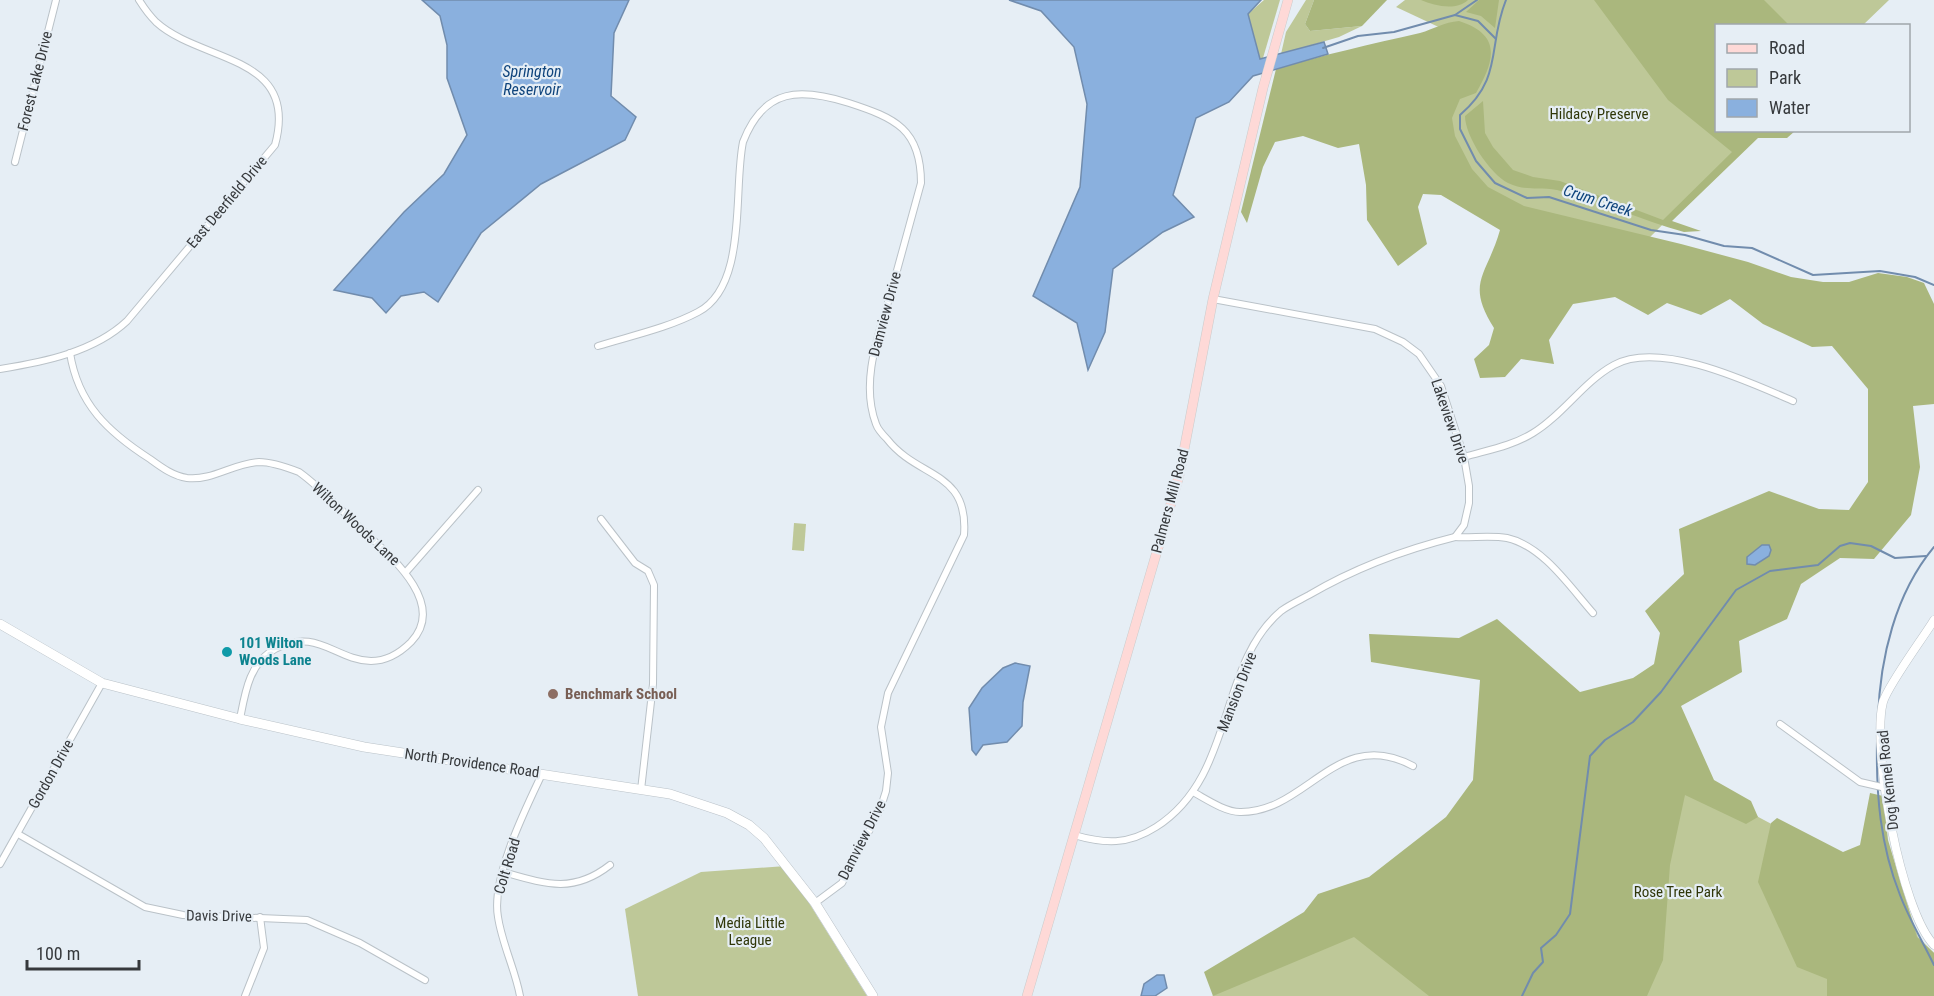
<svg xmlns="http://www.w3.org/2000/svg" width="1934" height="996" viewBox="0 0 1934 996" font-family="'Roboto Condensed',sans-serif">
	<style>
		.green { fill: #bec898 }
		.forest { fill: #aab77d }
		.water { fill: #8ab0de; stroke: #718cad; stroke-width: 1.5 }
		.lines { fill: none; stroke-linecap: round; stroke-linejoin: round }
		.stream { stroke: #718cad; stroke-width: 2 }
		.minor-casing { stroke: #bac2c8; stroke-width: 8 }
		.tertiary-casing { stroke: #bac2c8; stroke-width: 9 }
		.secondary-casing { stroke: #bac2c8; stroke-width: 10 }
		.primary-casing { stroke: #cbcccc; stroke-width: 10 }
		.minor { stroke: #fff; stroke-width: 6 }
		.tertiary { stroke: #fff; stroke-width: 8 }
		.secondary { stroke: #fff; stroke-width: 9 }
		.primary { stroke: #fed9d7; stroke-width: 9 }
		.culture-dot { fill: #0f9aa8; stroke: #e6eef5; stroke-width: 2 }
		.education-dot { fill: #8d6e63; stroke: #e6eef5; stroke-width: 2 }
		.labels { text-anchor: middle; stroke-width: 4.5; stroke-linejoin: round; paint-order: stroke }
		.street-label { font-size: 15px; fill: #36393c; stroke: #e6eef5 }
		.park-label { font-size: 15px; fill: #303709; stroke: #e6eef5 }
		.culture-label { font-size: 15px; font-weight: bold; fill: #0d838f; stroke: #e6eef5; text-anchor: start }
		.education-label { font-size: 15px; font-weight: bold; fill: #785e54; stroke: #e6eef5; text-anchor: start }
		.water-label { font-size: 16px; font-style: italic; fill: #0f447c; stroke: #e6eef5 }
	</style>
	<rect width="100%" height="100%" fill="#e6eef5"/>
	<!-- green -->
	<g class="green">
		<polygon points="1264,0 1280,0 1263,58 1260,59 1248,14"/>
		<polygon points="1306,0 1314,0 1305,24 1310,31 1362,26 1339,37 1281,54 1286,32"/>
		<polygon points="1405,0 1889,0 1863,25 1716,26 1716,130 1757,131 1642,245 1514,221 1441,135 1477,45 1396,7"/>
		<polygon points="794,523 806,524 804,551 792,550"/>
		<polygon points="1681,776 1904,894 1918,937 1934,953 1934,996 1212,996"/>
		<polygon points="786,866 867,996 638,996 625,909 701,872"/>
	</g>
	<!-- forest -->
	<g class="forest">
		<polygon points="1314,0 1387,0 1362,26 1310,31 1305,24"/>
		<path d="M1421 0H1468C1456 11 1435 6 1421 0Z"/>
		<polygon points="1479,0 1499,0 1495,28 1481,16 1466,12"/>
		<path d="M1594 0H1764L1789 25 1716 26V130L1795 131 1787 138H1758L1672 221 1701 231 1684 232C1641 220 1600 201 1557 190 1540 186 1527 192 1508 183 1490 174 1465 136 1465 116L1483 101 1485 133 1493 147 1513 170 1533 177 1560 181 1663 220 1732 152 1668 100Z"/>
		<path d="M1459 21C1502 35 1495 60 1476 93L1460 99 1452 118 1455 136 1472 169 1488 187 1524 206 1681 244 1748 262 1791 277 1823 282H1849L1878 273 1907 277 1924 283 1934 304V404L1913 406 1920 467 1911 515 1874 559 1840 558 1801 584 1787 619 1739 641 1742 672 1681 706 1714 780 1751 801 1758 817 1746 824 1685 795 1670 865 1663 960 1647 996H1429L1354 937 1213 996 1204 972 1304 912 1318 894 1369 877 1446 817 1473 780 1480 680 1371 662 1369 634 1459 638 1497 619 1580 692 1633 678 1654 664 1660 633 1645 611 1684 574 1679 529 1769 491 1819 509 1849 510 1868 482V389L1832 346 1812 347 1763 324 1730 299 1701 315 1667 303 1648 315 1615 297 1573 304 1549 340 1554 364 1521 359 1505 377 1480 378 1474 359 1489 345 1494 328C1465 282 1487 276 1500 230L1441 195 1423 194 1418 207 1427 244 1398 266 1367 220 1366 185 1359 144 1338 148 1303 136 1275 142 1263 167 1247 223 1241 212 1276 69C1323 55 1371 44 1420 33 1434 29 1444 22 1459 21Z"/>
		<polygon points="1870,793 1883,796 1888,840 1917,937 1934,953 1934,996 1827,996 1827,979 1797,967 1758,882 1771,823 1777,818 1843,852 1860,845"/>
	</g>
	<!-- water -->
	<g class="water">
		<polygon points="422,0 629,0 614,33 611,96 636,117 625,140 541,184 481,233 438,302 424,292 401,296 386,313 372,298 334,290 404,212 444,174 467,135 447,78 447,45 440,16"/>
		<polygon points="1009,0 1261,0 1248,14 1260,59 1324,42 1328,54 1253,76 1229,102 1196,118 1173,195 1194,217 1163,232 1113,269 1105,332 1088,370 1077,323 1033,296 1080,187 1087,104 1074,47 1041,11"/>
		<polygon points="1762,545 1769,545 1771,550 1769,556 1755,565 1747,564 1747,557"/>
		<polygon points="1015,663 1030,666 1023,702 1022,726 1007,742 983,745 976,755 972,750 969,708 982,688 1003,668"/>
		<polygon points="1157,975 1164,975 1167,988 1155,996 1141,996 1144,984"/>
	</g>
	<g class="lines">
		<!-- stream -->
		<g class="stream">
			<path d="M1506 0C1487 47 1504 77 1460 115V129L1476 161 1495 183 1527 198 1549 197 1651 230 1685 235 1724 246 1752 248 1813 275 1880 271 1915 277 1934 285"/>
			<polyline points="1455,15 1477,0"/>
			<polyline points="1323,48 1358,36 1394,32 1455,15 1478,21 1496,39"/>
			<path d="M1878 718C1880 658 1895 594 1934 547"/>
			<path d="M1877 741C1876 794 1880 845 1900 895 1909 919 1923 942 1934 965"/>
			<polyline points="1522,996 1533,973 1543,962 1541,948 1556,935 1570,914 1590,756 1605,740 1633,722 1661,692 1736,590 1770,571 1818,565 1840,546 1850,543 1871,546 1895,558 1926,556"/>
		</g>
		<!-- minor casing -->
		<g class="minor-casing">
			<g id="minor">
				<polyline points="15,162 56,0"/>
				<path d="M1213 299 1375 329 1403 342 1419 354 1441 386 1464 457 1469 486V503L1464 525 1455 537C1472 538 1491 535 1507 538 1543 546 1570 587 1593 613"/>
				<path d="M598 346C630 336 668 328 698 312 748 286 733 190 743 142 764 87 801 88 849 103 895 118 921 129 921 183 912 217 902 251 893 285 881 329 859 379 876 424 878 430 883 435 887 439 918 479 969 470 964 535L888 693 881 727 888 773 886 791 880 810 842 883 815 903"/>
				<path d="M70 353C78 404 108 432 150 459 161 467 173 476 187 478 212 481 234 463 259 462 272 462 286 467 299 472 320 487 337 506 356 524 383 550 450 601 411 642 400 653 386 661 371 661 335 660 317 627 275 649 249 663 245 693 240 719"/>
				<path d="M0 369C44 362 94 352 127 321L275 145C300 54 201 63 156 22 150 16 144 8 139 0"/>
				<path d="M1464 457C1488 450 1512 446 1533 433 1563 415 1583 382 1614 365 1660 340 1749 382 1793 401"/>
				<polyline points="601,519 635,563 648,571 654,585 653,684 641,790"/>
				<polyline points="406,572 478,490"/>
				<polyline points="1780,724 1860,782 1886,788"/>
				<path d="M1193 792C1206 799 1225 812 1240 812 1307 813 1337 725 1413 766"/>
				<polyline points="18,834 145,907 183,915 307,920 360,943 425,980"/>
				<path d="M1074 835C1105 844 1128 845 1156 827 1236 776 1217 665 1281 611 1289 605 1300 600 1309 595 1355 568 1403 550 1455 537"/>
				<polyline points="0,864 102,683"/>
				<path d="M503 872C545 884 573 894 610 865"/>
				<polyline points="245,996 264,948 260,917"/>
				<path d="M520 996C515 969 502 944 498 917 491 878 525 810 542 774"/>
			</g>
		</g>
		<!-- tertiary casing -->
		<g class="tertiary-casing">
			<path id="tertiary" d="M1934 620C1923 638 1888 685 1883 702 1871 749 1901 911 1934 945"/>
		</g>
		<!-- secondary casing -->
		<g class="secondary-casing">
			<polyline id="secondary" points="0,624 102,683 240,719 364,747 670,794 727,813 749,825 764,838 815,903 873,996"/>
		</g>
		<!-- primary casing -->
		<g class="primary-casing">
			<polyline id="primary" points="1027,996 1179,476 1213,299 1263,88 1288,0"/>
		</g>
		<!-- minor -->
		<use href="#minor" class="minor"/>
		<!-- tertiary -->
		<use href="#tertiary" class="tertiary"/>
		<!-- secondary -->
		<use href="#secondary" class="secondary"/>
		<!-- primary -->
		<use href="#primary" class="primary"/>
	</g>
	<!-- markers -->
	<circle class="culture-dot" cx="227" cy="652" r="6"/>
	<circle class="education-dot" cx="553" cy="694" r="6"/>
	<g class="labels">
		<!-- street labels -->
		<g class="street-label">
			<text transform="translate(35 81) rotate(-76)" y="5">Forest Lake Drive</text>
			<text transform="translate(227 202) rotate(-50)" y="5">East Deerfield Drive</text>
			<text transform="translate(885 314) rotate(-75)" y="5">Damview Drive</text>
			<text transform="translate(1450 421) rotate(71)" y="5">Lakeview Drive</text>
			<text transform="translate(1170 501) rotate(-75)" y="5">Palmers Mill Road</text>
			<text transform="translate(356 524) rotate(43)" y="5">Wilton Woods Lane</text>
			<text transform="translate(1237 692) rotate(-69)" y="5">Mansion Drive</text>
			<text transform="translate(472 763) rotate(8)" y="5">North Providence Road</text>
			<text transform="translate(51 774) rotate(-61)" y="5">Gordon Drive</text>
			<text transform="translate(1888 780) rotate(-96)" y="5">Dog Kennel Road</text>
			<text transform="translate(862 840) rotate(-63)" y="5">Damview Drive</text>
			<text transform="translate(507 866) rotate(-73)" y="5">Colt Road</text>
			<text transform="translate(219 916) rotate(1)" y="5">Davis Drive</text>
		</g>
		<!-- park labels -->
		<g class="park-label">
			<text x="1599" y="119">Hildacy Preserve</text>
			<text x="1678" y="897">Rose Tree Park</text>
			<text x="750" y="928">Media Little<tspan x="750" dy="17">League</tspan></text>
		</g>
		<!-- culture labels -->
		<g class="culture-label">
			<text x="239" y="648">101 Wilton<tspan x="239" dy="17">Woods Lane</tspan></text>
		</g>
		<!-- education labels -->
		<g class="education-label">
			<text x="565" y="699">Benchmark School</text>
		</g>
		<!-- water labels -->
		<g class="water-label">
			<text x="532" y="77">Springton<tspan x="532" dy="18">Reservoir</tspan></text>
			<text transform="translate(1598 200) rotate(18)" y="6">Crum Creek</text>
		</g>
	</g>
	<!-- legend -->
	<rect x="1715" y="24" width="195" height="108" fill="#e6eef5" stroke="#a0a6ab" stroke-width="1.5"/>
	<rect x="1727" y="44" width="30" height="9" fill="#fed9d7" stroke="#a0a6ab" stroke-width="1.5"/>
	<text x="1769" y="54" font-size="18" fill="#36393c">Road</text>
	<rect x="1727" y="69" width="30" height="18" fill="#bec898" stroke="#a0a6ab" stroke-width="1.5"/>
	<text x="1769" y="84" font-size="18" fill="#36393c">Park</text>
	<rect x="1727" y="99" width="30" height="18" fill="#8ab0de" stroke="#a0a6ab" stroke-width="1.5"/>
	<text x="1769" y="114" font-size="18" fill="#36393c">Water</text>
	<!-- scale -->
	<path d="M27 960v9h112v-9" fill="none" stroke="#36393c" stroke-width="3"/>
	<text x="36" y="960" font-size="18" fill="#36393c" stroke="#e6eef5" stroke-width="4.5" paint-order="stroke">100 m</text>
</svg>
